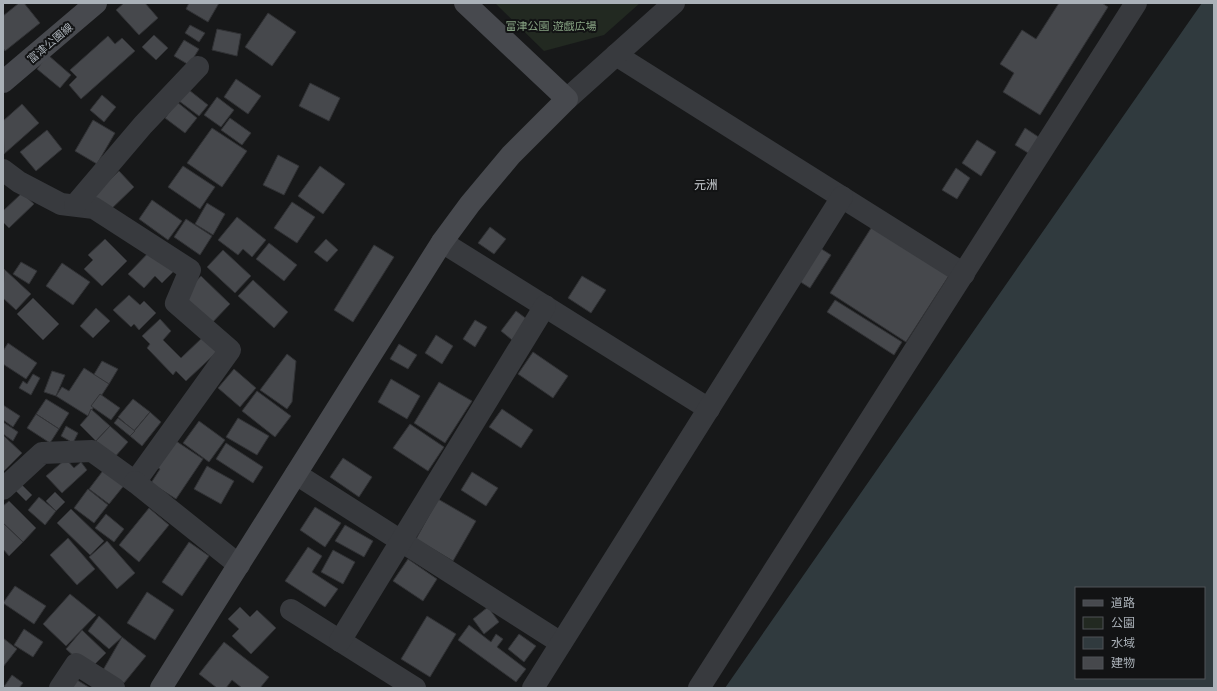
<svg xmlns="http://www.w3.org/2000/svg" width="1217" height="691" viewBox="0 0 1217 691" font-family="Poppins,'Noto Sans JP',sans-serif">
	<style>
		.green { fill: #222921 }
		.water { fill: #303a3e; fill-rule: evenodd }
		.building { fill: #46484c; stroke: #313235 }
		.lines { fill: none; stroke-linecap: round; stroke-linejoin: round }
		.street { stroke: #383a3e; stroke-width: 22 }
		.secondary { stroke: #47494e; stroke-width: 22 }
		.labels { text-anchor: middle; stroke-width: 4; stroke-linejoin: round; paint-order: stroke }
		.park-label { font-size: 11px; fill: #86a282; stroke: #121314 }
		.street-label { font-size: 11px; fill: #aab1b8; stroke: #121314 }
		.neighbourhood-label { font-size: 12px; fill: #cbcfd4; stroke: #121314 }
	</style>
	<rect width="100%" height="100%" fill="#171819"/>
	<!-- green -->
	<polygon class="green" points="495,3 640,3 604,35 544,51"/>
	<!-- water -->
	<path class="water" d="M1202 3H1214V688H725ZM1076 588H1204V678H1076Z"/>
	<!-- building -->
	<g class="building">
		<polygon points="19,3 24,3 40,23 5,51 3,48 3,16"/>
		<polygon points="124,3 145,3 158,18 139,35 116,10"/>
		<polygon points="189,3 219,3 208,22 186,9"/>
		<polygon points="1059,3 1102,3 1108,7 1040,115 1003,92 1014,73 1000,64 1022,30 1036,39"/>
		<polygon points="268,13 296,32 272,66 245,47"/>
		<polygon points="190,25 205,33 199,42 185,33"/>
		<polygon points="217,29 241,34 237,56 212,50"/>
		<polygon points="154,35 168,48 156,60 142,47"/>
		<polygon points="108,36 115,44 122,38 135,51 81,99 69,85 77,77 70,70"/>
		<polygon points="184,40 199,49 189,65 174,56"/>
		<polygon points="48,55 71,75 60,88 37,69"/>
		<polygon points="236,79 261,96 248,114 224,97"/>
		<polygon points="310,83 340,98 329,121 299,106"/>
		<polygon points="189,90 208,105 199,116 179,101"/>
		<polygon points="102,95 116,107 104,122 90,110"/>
		<polygon points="217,97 234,110 221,127 204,115"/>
		<polygon points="177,102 197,118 185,133 165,118"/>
		<polygon points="22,104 39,123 4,154 3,121"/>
		<polygon points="230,118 251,133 242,145 221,130"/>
		<polygon points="93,120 115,133 97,164 75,151"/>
		<polygon points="212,128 247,151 222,187 187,163"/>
		<polygon points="1025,128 1043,140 1033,156 1015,145"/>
		<polygon points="47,130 62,149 36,171 20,152"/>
		<polygon points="977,140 996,152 981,176 962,163"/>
		<polygon points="278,155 299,166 284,195 263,185"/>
		<polygon points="183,166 215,187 200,209 168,187"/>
		<polygon points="320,166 345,184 323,214 298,196"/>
		<polygon points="956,168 970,178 957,199 942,190"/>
		<polygon points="119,171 134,187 106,214 90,198"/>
		<polygon points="22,193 34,204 9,228 3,222 3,211"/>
		<polygon points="152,200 182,221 168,240 139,219"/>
		<polygon points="292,202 315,217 297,243 274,228"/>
		<polygon points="207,203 225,214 213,235 195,224"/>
		<polygon points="237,217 266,240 252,257 243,249 238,255 218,240"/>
		<polygon points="186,219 212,236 200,255 174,237"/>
		<polygon points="873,225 950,274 906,342 830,293"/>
		<polygon points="490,227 506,239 494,254 478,243"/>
		<polygon points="105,239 127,261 102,286 84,269 93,260 88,255"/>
		<polygon points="326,239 338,250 327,262 314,252"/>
		<polygon points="269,243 297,265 284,281 256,259"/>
		<polygon points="374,245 394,257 353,322 334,310"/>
		<polygon points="820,248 831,255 810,288 799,281"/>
		<polygon points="152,249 175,270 162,283 155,276 144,288 128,274"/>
		<polygon points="223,250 251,276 235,293 207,267"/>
		<polygon points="21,262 37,271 29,284 13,274"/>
		<polygon points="62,263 90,282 73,305 46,286"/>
		<polygon points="4,269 31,294 16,310 3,298"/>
		<polygon points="201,276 230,304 209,326 180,298"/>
		<polygon points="582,276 606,290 591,313 568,298"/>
		<polygon points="253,280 288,312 274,328 238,296"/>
		<polygon points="129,295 140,305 144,301 156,313 139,330 134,324 131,327 113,310"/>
		<polygon points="33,298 59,324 43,340 17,314"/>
		<polygon points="835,300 902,342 894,355 827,312"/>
		<polygon points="96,308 110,321 93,338 80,326"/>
		<polygon points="516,311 528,320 512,340 501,331"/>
		<polygon points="160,319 171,331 163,340 181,358 204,336 219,350 186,381 176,371 173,375 147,348 150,344 142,336"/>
		<polygon points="475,320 487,327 475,347 463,339"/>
		<polygon points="436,335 453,346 442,364 425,353"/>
		<polygon points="8,343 37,363 26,379 3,364 3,351"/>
		<polygon points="399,344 417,355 408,369 390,359"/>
		<polygon points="533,352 568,376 553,398 518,374"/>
		<polygon points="287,354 296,361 292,402 287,409 260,390"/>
		<polygon points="102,361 118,369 109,384 93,376"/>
		<polygon points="84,368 109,384 88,416 56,396 62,387 69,391"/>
		<polygon points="234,369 256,388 240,407 218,388"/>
		<polygon points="52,371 65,375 56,396 44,392"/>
		<polygon points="33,374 40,378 31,395 19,388 23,381 27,384"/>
		<polygon points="391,379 420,396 407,419 378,402"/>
		<polygon points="439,382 472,401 445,443 414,423"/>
		<polygon points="257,391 291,416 275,437 242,411"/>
		<polygon points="100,394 120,408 111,420 91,406"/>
		<polygon points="46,399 69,413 59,429 36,414"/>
		<polygon points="133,399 150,412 134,431 118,417"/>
		<polygon points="3,405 20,416 13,427 3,420"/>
		<polygon points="91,409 110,426 96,441 80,425 88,416"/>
		<polygon points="502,409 533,430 521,448 489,427"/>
		<polygon points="150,412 161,422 142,446 130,436"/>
		<polygon points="36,414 59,429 50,443 27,428"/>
		<polygon points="118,418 135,431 130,436 114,423"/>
		<polygon points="238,418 269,436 257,455 226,437"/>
		<polygon points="199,421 225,440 209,462 183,443"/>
		<polygon points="3,422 18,432 13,441 3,434"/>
		<polygon points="410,424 444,447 428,471 393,448"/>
		<polygon points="66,426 78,433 73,443 61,436"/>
		<polygon points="110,426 128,442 114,458 96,441"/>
		<polygon points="3,435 22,453 3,472"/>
		<polygon points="173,439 203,459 176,499 151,483 160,469 155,466"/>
		<polygon points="226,443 263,467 253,483 216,459"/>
		<polygon points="343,458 372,477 359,497 330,477"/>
		<polygon points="66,459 74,468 81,462 87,470 62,493 46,476"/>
		<polygon points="207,466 234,481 221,504 194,489"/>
		<polygon points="105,468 126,483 109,504 89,489"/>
		<polygon points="472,472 498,488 486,506 461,490"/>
		<polygon points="20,483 32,495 26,501 14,489"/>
		<polygon points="88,489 108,505 94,523 74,508"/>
		<polygon points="55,492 65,502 56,511 46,501"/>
		<polygon points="39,497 56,511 45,525 28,510"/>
		<polygon points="438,499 476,521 453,561 416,539"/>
		<polygon points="9,501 36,528 23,542 3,523 3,506"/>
		<polygon points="315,507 341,523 325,547 300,530"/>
		<polygon points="149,508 169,525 139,562 119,545"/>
		<polygon points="71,509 104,541 90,555 57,523"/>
		<polygon points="106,514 124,529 114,542 95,528"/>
		<polygon points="3,523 23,542 9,556 3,549"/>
		<polygon points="345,525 373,541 364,557 335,541"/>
		<polygon points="68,538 95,569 77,585 50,555"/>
		<polygon points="107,541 135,573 117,589 89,557"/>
		<polygon points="189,542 209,556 182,596 162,582"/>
		<polygon points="308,547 322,556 312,572 338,589 325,607 285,581"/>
		<polygon points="333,550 355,562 343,584 321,572"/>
		<polygon points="408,559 437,579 423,601 393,581"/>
		<polygon points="15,586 46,606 34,624 3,603"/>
		<polygon points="147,592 174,610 155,640 127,623"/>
		<polygon points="70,594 96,615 66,646 43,624"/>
		<polygon points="240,607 250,617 257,610 276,628 251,654 232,636 239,629 228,619"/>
		<polygon points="488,607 499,622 484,634 473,619"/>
		<polygon points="99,616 122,637 109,649 88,631"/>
		<polygon points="427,616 456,634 430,677 401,659"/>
		<polygon points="469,625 491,642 496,634 503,639 497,647 526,669 516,682 458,640"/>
		<polygon points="24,629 43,642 33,657 14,645"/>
		<polygon points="82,630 106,653 89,670 66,649"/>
		<polygon points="519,634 536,646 524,662 508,649"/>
		<polygon points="122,637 146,656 124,683 103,670"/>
		<polygon points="3,638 17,649 3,667"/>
		<polygon points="224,642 269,677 260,688 242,688 232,680 226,688 217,688 199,674"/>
		<polygon points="12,675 23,683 19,688 3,688"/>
		<polygon points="74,678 90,688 67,688"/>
	</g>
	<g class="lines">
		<!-- street -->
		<g class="street">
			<polyline points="616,55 964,274"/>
			<polyline points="567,99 674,3"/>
			<polyline points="3,170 19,182 61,204 94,208 190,270 176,303 230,350 135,482 92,451 42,453 3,489"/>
			<polyline points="75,205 143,125 198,67"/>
			<polyline points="442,242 709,409"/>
			<polyline points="296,474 561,643"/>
			<polyline points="135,482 239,565"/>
			<polyline points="291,610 415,688"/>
			<polyline points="340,641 545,306"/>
			<polyline points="60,688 76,664 114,688"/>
			<polyline points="533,688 842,197"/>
			<polyline points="699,688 1136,3"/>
		</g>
		<!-- secondary -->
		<g class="secondary">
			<polyline points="3,82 96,3"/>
			<polyline points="161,688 442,242 470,204 511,155 567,99 465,3"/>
		</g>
	</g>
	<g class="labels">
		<!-- park labels -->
		<g class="park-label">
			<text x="551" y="30">富津公園 遊戯広場</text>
		</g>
		<!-- street labels -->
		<g class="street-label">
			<text transform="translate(50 43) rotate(-40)" y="4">富津公園線</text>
		</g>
		<!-- neighbourhood labels -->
		<g class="neighbourhood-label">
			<text x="706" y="189">元洲</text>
		</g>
	</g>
	<!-- border -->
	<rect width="1217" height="691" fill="none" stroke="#aab1b8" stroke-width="8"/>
	<!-- legend -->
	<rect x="1075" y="587" width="130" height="92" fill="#121314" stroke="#4f5256"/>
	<rect x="1083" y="600" width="20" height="6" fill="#47494e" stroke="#4f5256"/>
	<text x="1111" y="607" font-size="12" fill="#aab1b8">道路</text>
	<rect x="1083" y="617" width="20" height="12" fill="#222921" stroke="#4f5256"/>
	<text x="1111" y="627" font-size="12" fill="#aab1b8">公園</text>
	<rect x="1083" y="637" width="20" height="12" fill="#303a3e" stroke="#4f5256"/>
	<text x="1111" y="647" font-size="12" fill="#aab1b8">水域</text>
	<rect x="1083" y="657" width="20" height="12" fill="#46484c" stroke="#4f5256"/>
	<text x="1111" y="667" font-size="12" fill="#aab1b8">建物</text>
</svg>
